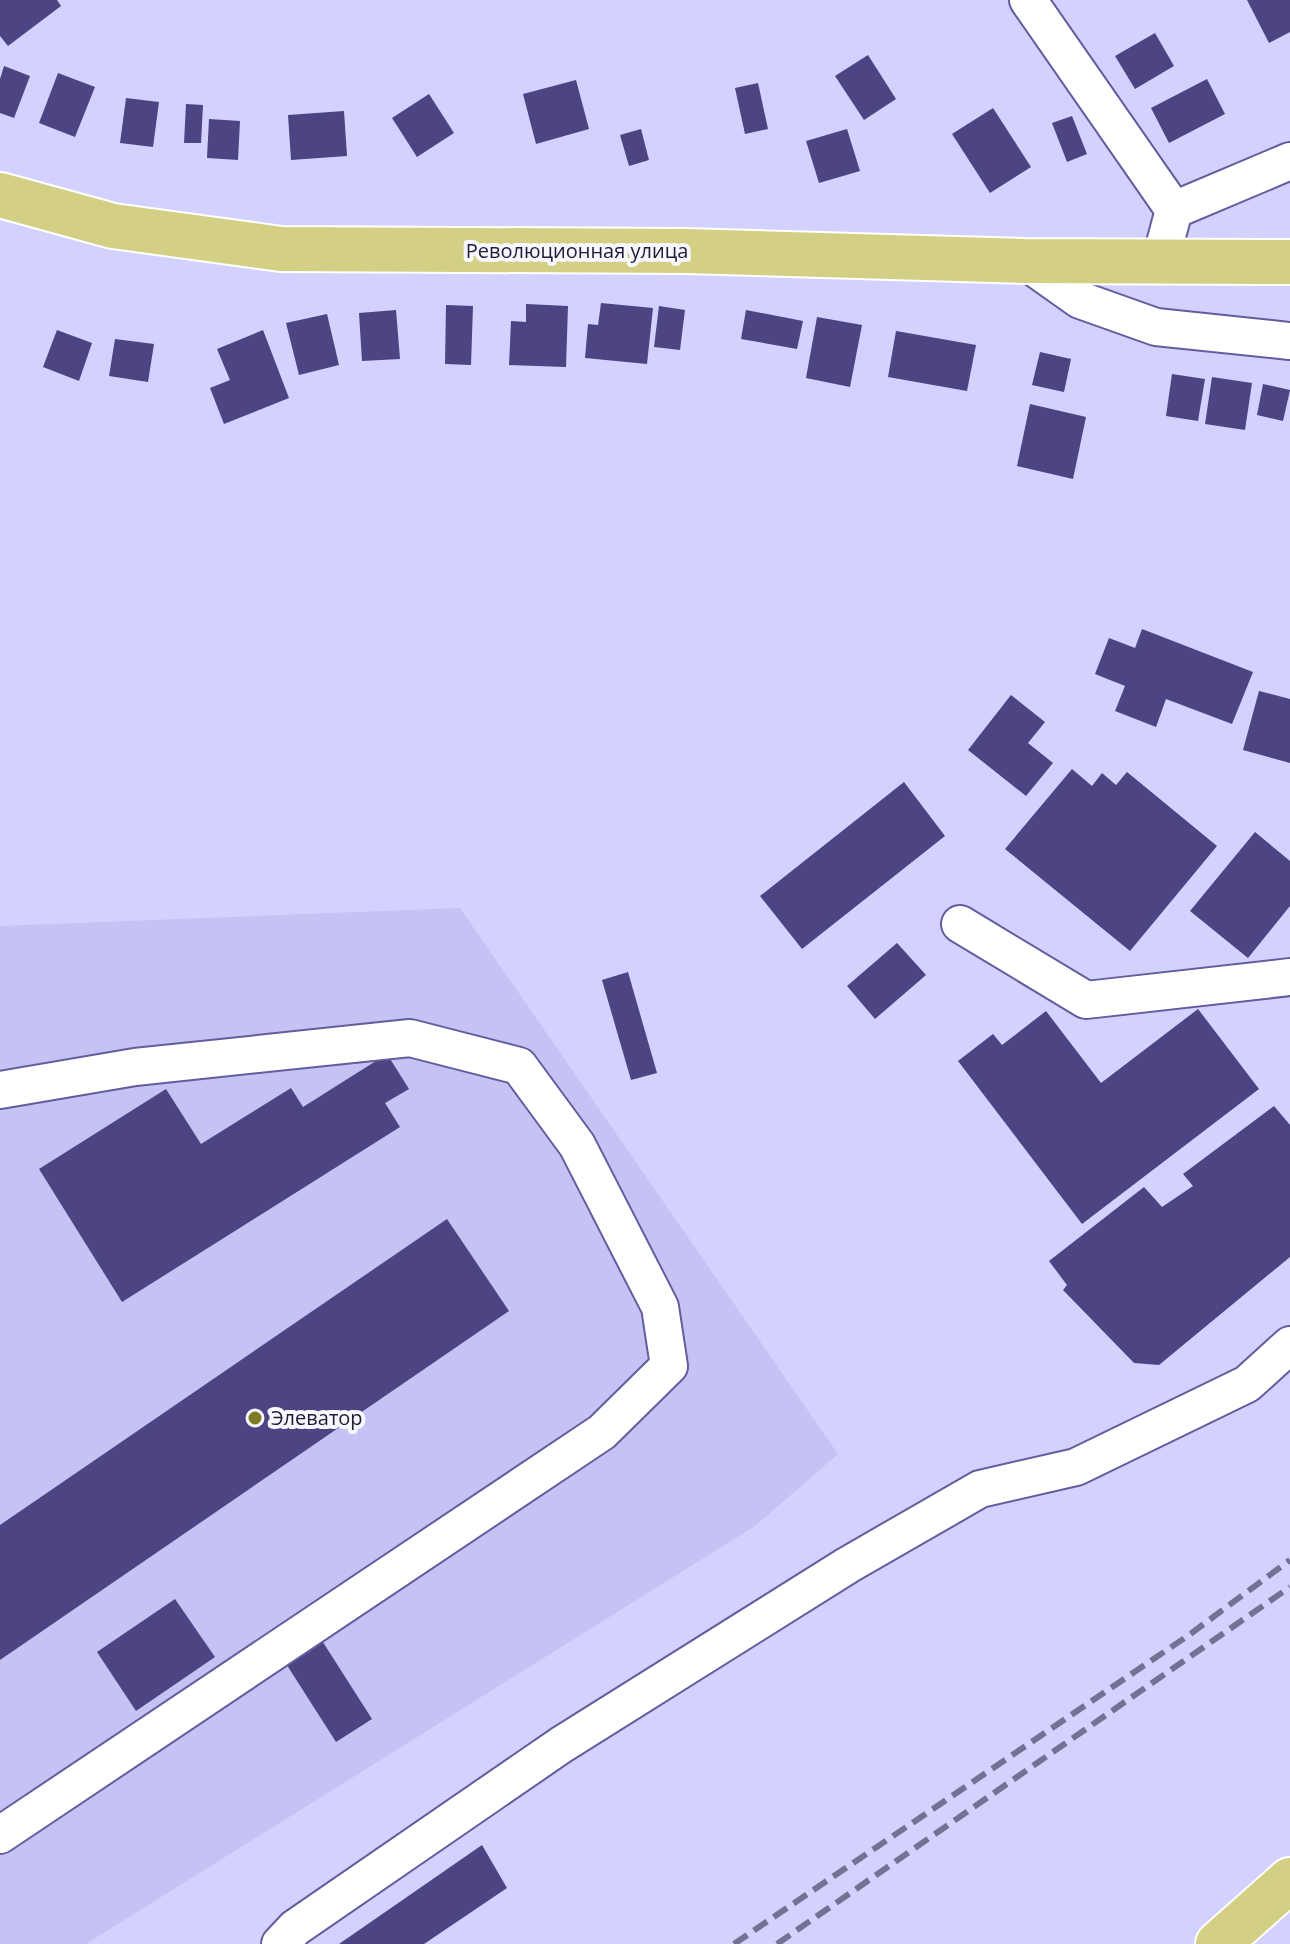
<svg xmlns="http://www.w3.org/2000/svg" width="1290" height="1944" viewBox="0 0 1290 1944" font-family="'Open Sans',sans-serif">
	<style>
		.built { fill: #c5c3f3 }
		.building { fill: #4c4483 }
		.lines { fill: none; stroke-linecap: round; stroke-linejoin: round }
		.minor-casing { stroke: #635c9d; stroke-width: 40 }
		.major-casing { stroke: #fff; stroke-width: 48 }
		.minor { stroke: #fff; stroke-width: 36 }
		.major { stroke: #d3d085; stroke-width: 44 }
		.rail { stroke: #737194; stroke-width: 6; stroke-dasharray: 16 8; stroke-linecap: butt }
		.poi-dot { fill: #7f7b22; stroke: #f7f7fe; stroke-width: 3 }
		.labels { text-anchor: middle; stroke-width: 8; stroke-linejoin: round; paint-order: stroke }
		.street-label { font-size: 20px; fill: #1f1c37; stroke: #f7f7fe }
		.poi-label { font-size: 20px; fill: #1f1c37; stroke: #f7f7fe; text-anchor: start }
	</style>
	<rect width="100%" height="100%" fill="#d3d1fe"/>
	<!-- built -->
	<polygon class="built" points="460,908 838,1454 755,1526 86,1944 0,1944 0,926"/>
	<!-- building -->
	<g class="building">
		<polygon points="0,0 57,0 61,6 8,46 0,36"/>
		<polygon points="1247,0 1290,0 1290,32 1269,43"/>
		<polygon points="1155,33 1174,66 1135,89 1115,56"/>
		<polygon points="868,55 896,99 864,120 835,76"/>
		<polygon points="4,66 30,76 14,118 0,113 0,79"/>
		<polygon points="58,73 95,87 75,137 39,123"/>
		<polygon points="1207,79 1225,114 1169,143 1151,108"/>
		<polygon points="576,80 589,129 536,144 523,94"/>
		<polygon points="758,83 768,129 745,134 735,88"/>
		<polygon points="429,94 454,133 417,157 392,118"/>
		<polygon points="126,98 159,102 153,147 120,143"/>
		<polygon points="186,104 203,105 201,143 184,143"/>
		<polygon points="993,108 1031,167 990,193 952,134"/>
		<polygon points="344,111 347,156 291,160 288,115"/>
		<polygon points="1072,116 1087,154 1067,162 1052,123"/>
		<polygon points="209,119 240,121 238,160 207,158"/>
		<polygon points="641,129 649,160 629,166 620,135"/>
		<polygon points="847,129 860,171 819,183 806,141"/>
		<polygon points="601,303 653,308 647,364 585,358 588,324 598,325"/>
		<polygon points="526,304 568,306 566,367 509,365 511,321 526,322"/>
		<polygon points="446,305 473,306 471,365 445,364"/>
		<polygon points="659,306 685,310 680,350 654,347"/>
		<polygon points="396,310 400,359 362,361 359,313"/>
		<polygon points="746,310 803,321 797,349 741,339"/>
		<polygon points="327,314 339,365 299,375 286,323"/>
		<polygon points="817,317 862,325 850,387 806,378"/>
		<polygon points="57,330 92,343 79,381 43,367"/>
		<polygon points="263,330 289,398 224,424 210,388 230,380 217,349"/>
		<polygon points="896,331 976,345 967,391 888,377"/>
		<polygon points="115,339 154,344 148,382 109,376"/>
		<polygon points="1040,352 1071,359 1064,392 1032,385"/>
		<polygon points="1172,374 1205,379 1198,421 1166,416"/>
		<polygon points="1212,377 1252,383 1245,430 1205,424"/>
		<polygon points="1263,384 1290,390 1283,421 1257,415"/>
		<polygon points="1030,404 1086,417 1073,479 1017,466"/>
		<polygon points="1142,629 1253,672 1232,724 1166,699 1156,727 1115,711 1125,686 1095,674 1109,638 1135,648"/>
		<polygon points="1259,691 1290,699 1290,763 1243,750"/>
		<polygon points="1011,695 1045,722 1028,743 1053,763 1026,796 968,750"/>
		<polygon points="1072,769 1092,786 1102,773 1116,785 1127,772 1217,846 1130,951 1005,849"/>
		<polygon points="904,782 945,836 802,949 760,896"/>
		<polygon points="1255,832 1290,861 1290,906 1248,958 1190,911"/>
		<polygon points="897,943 926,975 875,1019 847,986"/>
		<polygon points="628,972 657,1073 631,1080 602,980"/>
		<polygon points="1198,1009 1259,1089 1082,1224 958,1061 993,1034 1002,1045 1046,1011 1101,1083"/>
		<polygon points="387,1054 409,1089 385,1103 400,1127 122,1302 39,1169 166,1089 201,1144 291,1088 303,1107"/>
		<polygon points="1274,1106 1290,1125 1290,1257 1159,1365 1134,1363 1063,1290 1067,1285 1049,1261 1144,1187 1162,1207 1193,1186 1183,1174"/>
		<polygon points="447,1219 509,1311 0,1660 0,1525"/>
		<polygon points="175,1599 215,1657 136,1711 97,1652"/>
		<polygon points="319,1636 372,1719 336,1742 283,1659"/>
		<polygon points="482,1845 507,1888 424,1944 339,1944"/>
	</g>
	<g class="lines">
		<!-- minor casing -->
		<g class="minor-casing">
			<g id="minor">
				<polyline points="1028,0 1174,210"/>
				<polyline points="1025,261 1080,300 1156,327 1290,341"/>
				<polyline points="1160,262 1174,210 1290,161"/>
				<polyline points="960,924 1086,1000 1290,977"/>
				<polyline points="0,1090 135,1067 410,1038 519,1066 577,1145 660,1307 669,1366 602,1432 0,1835"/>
				<polyline points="280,1944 295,1928 561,1745 848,1565 980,1489 1076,1467 1247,1384 1290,1345"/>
			</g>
		</g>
		<!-- major casing -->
		<g class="major-casing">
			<g id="major">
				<polyline points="0,195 113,226 281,249 686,251 1025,261 1290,262"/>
				<polyline points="1218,1944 1290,1880"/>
			</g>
		</g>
		<!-- minor -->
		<use href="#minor" class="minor"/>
		<!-- major -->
		<use href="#major" class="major"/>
		<!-- rail -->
		<g class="rail">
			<polyline points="734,1944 1189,1635 1290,1560"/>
			<polyline points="777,1944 1290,1587"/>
		</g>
	</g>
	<!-- markers -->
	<circle class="poi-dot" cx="255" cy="1418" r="8"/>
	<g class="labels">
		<!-- street labels -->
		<g class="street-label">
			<text x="577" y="258">Революционная улица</text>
		</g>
		<!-- poi labels -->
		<g class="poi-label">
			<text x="271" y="1425">Элеватор</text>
		</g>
	</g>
</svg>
